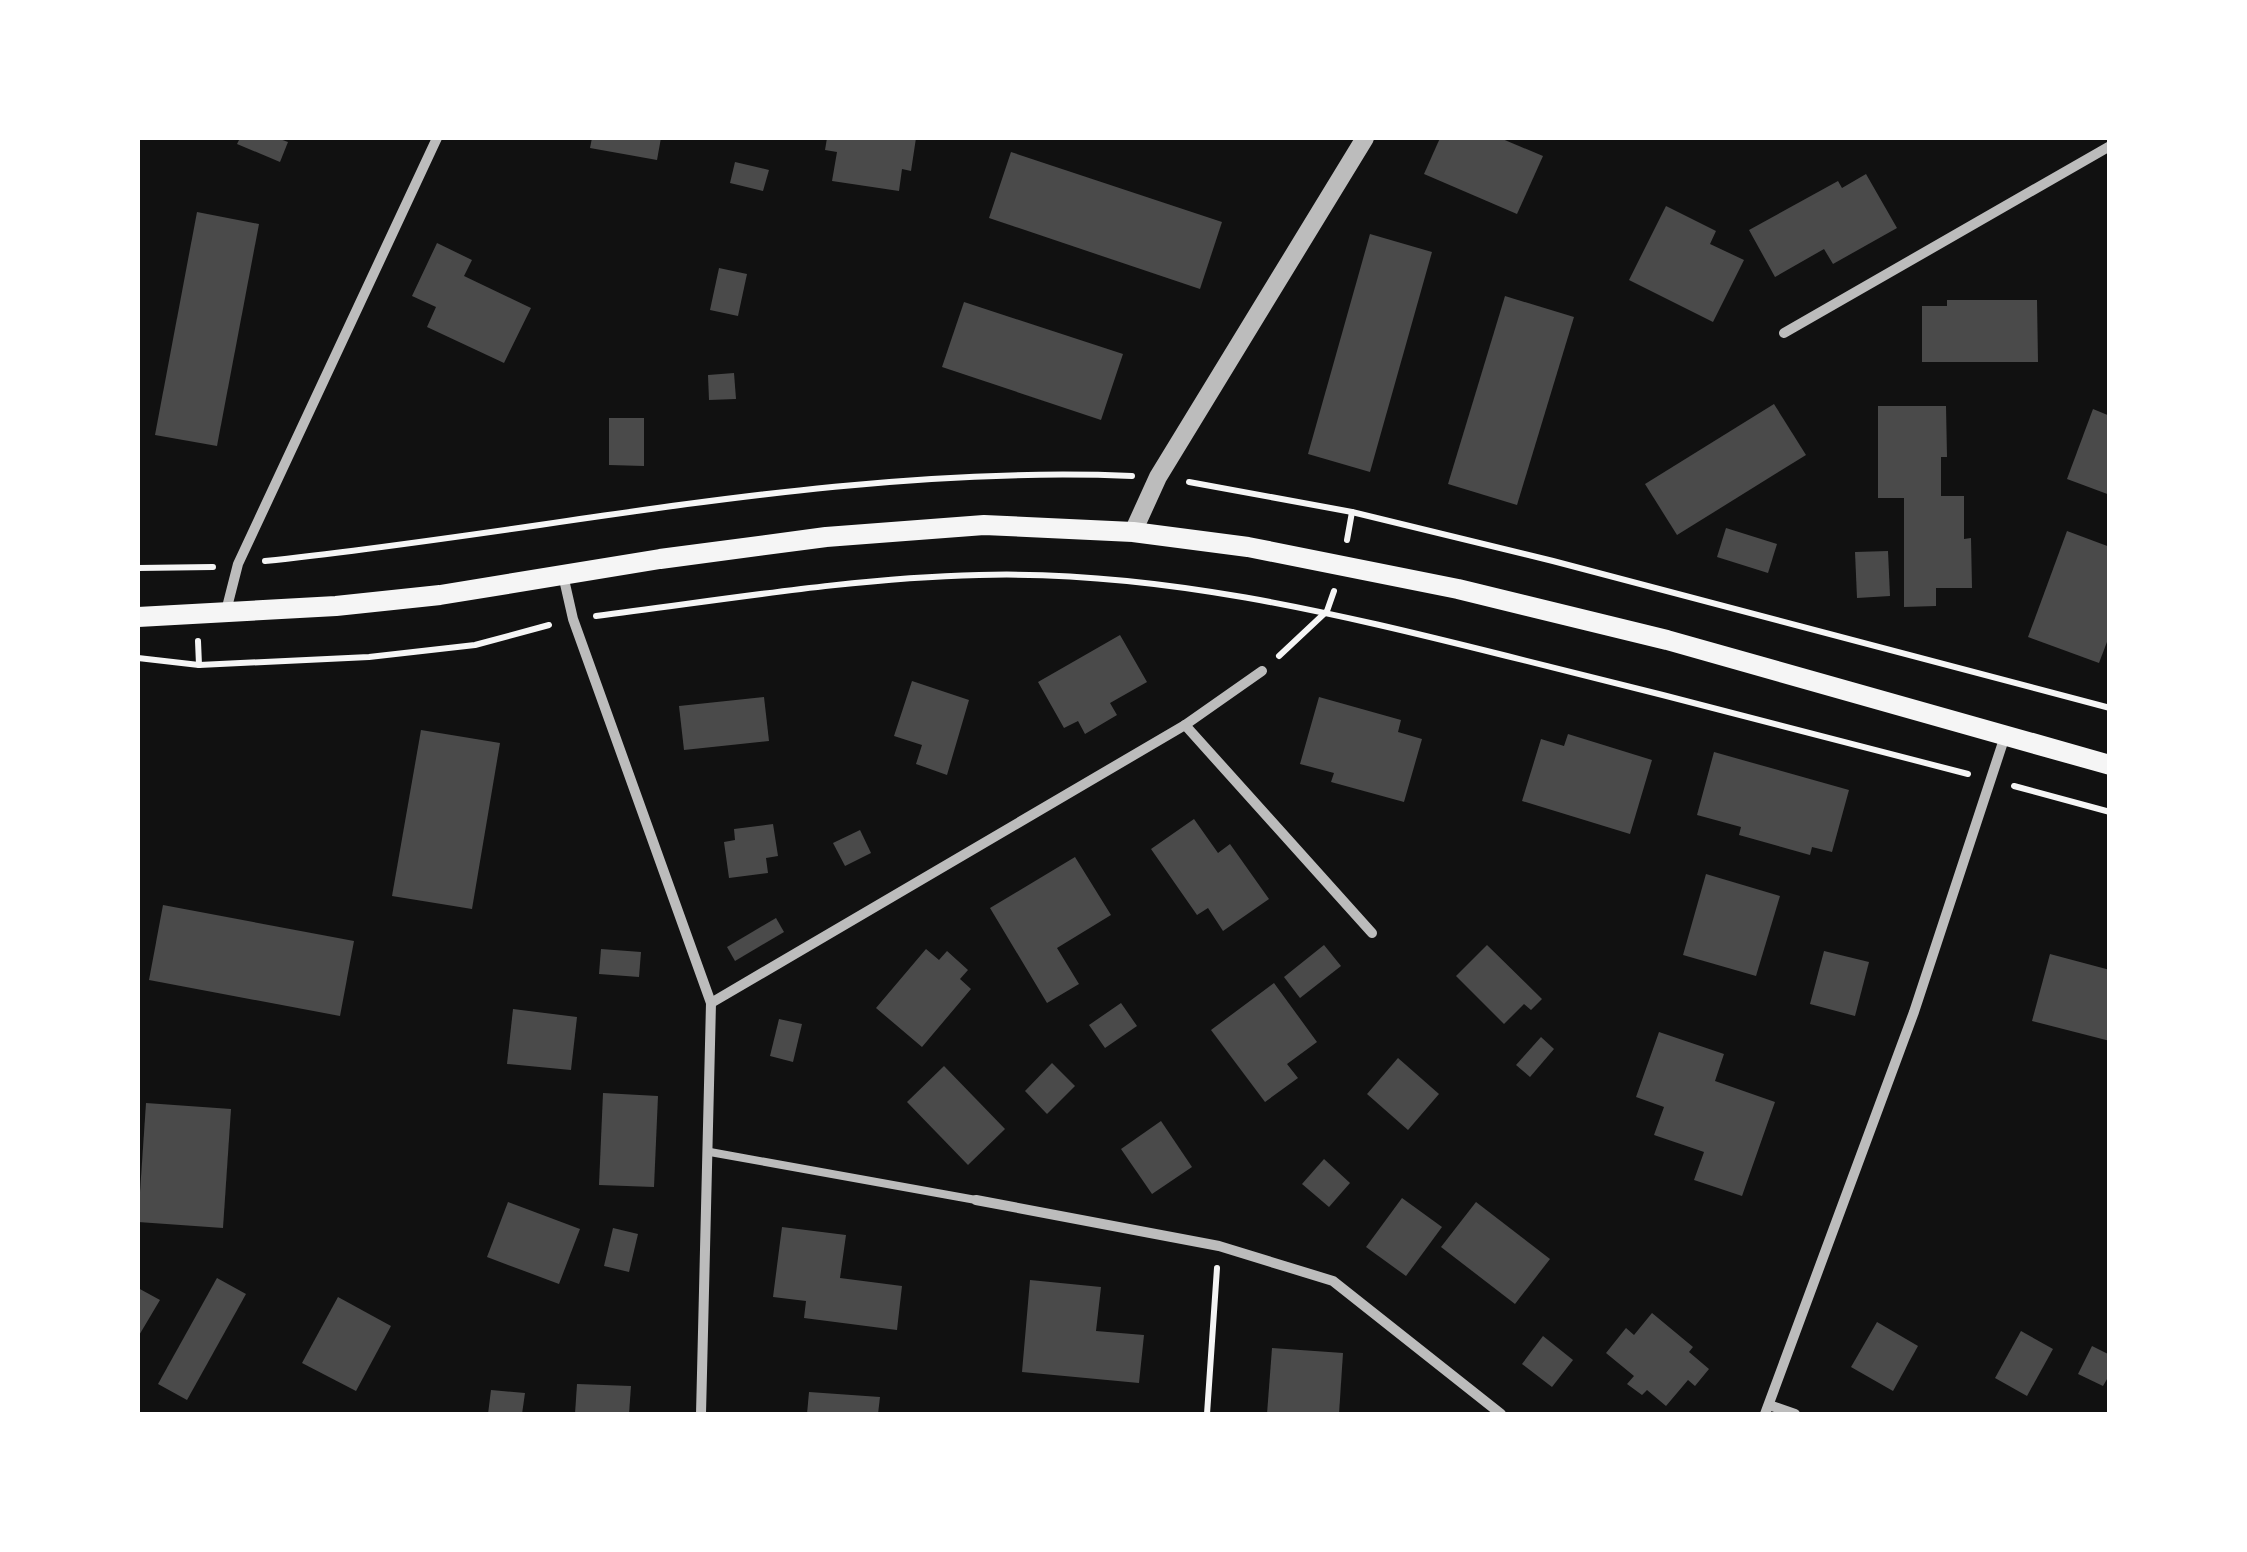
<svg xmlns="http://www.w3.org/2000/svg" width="2247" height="1552" viewBox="0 0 2247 1552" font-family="'Golos Text',sans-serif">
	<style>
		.building { fill: #4a4a4a }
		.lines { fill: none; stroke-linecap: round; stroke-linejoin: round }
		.path { stroke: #f5f5f5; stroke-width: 6 }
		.service { stroke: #bcbcbc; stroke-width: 8 }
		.minor { stroke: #bcbcbc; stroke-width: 10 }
		.tertiary { stroke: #bcbcbc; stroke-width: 18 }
		.secondary { stroke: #f5f5f5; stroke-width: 20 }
	</style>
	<rect width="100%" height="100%" fill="#111"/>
	<!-- building -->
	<g class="building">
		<polygon points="240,138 277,138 288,142 280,162 237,144"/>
		<polygon points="592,138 661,138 657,160 590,148"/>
		<polygon points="827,138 916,138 911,171 902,169 899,191 832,181 837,152 825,150"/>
		<polygon points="1440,138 1500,138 1543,156 1517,214 1424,174"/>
		<polygon points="1011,152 1222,222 1200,289 989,218"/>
		<polygon points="735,162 769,170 763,191 730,183"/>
		<polygon points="1866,174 1897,228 1833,264 1824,249 1775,277 1749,230 1838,181 1842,188"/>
		<polygon points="1666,206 1716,231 1710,244 1744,260 1713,322 1629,280"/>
		<polygon points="197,212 259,224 217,446 155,435"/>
		<polygon points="1370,234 1432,252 1370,472 1308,454"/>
		<polygon points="437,243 472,260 464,276 531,308 504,363 427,327 436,307 412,296"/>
		<polygon points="719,268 747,274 738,316 710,310"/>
		<polygon points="1505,296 1574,317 1517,505 1448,484"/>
		<polygon points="1947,300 2037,300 2038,362 1922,362 1922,306 1947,306"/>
		<polygon points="964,302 1123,354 1101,420 942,367"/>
		<polygon points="734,373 736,399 709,400 708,375"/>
		<polygon points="1774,404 1806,455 1677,535 1645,484"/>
		<polygon points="1878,406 1946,406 1947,457 1941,457 1941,496 1964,496 1964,539 1971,538 1972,588 1936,588 1936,606 1904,607 1904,498 1878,498"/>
		<polygon points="2093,409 2110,416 2110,495 2067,479"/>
		<polygon points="609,418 644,418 644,466 609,465"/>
		<polygon points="1726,528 1777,544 1768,573 1717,557"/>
		<polygon points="2067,531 2110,547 2110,634 2099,663 2028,637"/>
		<polygon points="1888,551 1890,596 1857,598 1855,552"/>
		<polygon points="1120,635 1147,682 1110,703 1117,715 1085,734 1078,721 1064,728 1038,682"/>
		<polygon points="912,681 969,700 947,775 916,764 922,745 894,736"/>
		<polygon points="764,697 769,741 684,750 679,706"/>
		<polygon points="1319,697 1401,720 1398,732 1422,739 1404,802 1331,782 1334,773 1300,764"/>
		<polygon points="421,730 500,743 472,909 392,896"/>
		<polygon points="1568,734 1652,760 1630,834 1522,801 1541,739 1564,746"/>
		<polygon points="1714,752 1849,790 1832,852 1812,847 1810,855 1739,835 1741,827 1697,815"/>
		<polygon points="1194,819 1218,853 1230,844 1269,899 1223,931 1208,908 1197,915 1151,849"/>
		<polygon points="773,824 778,856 766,858 768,873 729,878 724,842 735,840 734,829"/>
		<polygon points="860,830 871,853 845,866 833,843"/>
		<polygon points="1075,857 1111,915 1057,948 1079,984 1047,1003 990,908"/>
		<polygon points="1706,874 1780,896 1756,976 1683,955"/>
		<polygon points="163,905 354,941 340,1016 149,980"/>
		<polygon points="776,918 784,932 735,961 727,947"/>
		<polygon points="1324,945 1341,966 1300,998 1284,977"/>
		<polygon points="1487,945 1542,999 1531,1010 1524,1004 1504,1024 1456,976"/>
		<polygon points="601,949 641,952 639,977 599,974"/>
		<polygon points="926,949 939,960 947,951 968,970 960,979 971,989 922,1047 876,1008"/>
		<polygon points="1824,951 1869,962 1855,1016 1810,1004"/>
		<polygon points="2050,954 2110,970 2110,1041 2032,1021"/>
		<polygon points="1274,983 1317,1042 1287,1064 1298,1078 1265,1102 1211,1030"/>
		<polygon points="1121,1003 1137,1026 1105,1048 1089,1025"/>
		<polygon points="513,1009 577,1017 571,1070 507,1064"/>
		<polygon points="779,1019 802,1024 793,1062 770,1056"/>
		<polygon points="1659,1032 1724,1054 1715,1081 1775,1102 1742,1196 1694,1180 1704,1152 1654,1135 1664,1107 1636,1097"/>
		<polygon points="1541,1037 1554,1049 1530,1077 1516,1065"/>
		<polygon points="1398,1058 1439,1094 1408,1130 1367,1094"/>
		<polygon points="1052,1063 1075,1086 1047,1114 1025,1091"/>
		<polygon points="944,1066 1005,1129 968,1165 907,1102"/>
		<polygon points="603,1093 658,1096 654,1187 599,1185"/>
		<polygon points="146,1103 231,1109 223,1228 138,1222"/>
		<polygon points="1161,1121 1192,1167 1152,1194 1121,1149"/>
		<polygon points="1324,1159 1350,1183 1329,1207 1302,1184"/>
		<polygon points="1402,1198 1442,1227 1406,1276 1366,1247"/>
		<polygon points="508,1202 580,1229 559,1284 487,1257"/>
		<polygon points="1476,1202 1550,1259 1515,1304 1441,1247"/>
		<polygon points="782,1227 846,1235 840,1278 902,1286 897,1330 804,1318 806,1301 773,1297"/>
		<polygon points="613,1228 638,1234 629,1272 604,1266"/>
		<polygon points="217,1278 246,1294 187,1400 158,1384"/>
		<polygon points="1030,1280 1101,1287 1096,1331 1144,1335 1139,1383 1022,1372"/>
		<polygon points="138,1288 160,1300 138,1337"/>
		<polygon points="338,1297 391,1326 356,1391 302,1363"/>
		<polygon points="1652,1313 1693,1347 1689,1352 1709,1369 1695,1386 1688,1380 1666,1406 1647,1390 1642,1395 1627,1384 1634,1376 1606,1353 1626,1328 1634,1335"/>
		<polygon points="1877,1322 1918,1346 1893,1391 1851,1367"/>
		<polygon points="2021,1331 2053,1349 2027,1396 1995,1378"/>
		<polygon points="1543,1336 1573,1360 1552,1387 1522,1364"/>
		<polygon points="2092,1346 2110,1355 2110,1374 2103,1386 2078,1374"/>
		<polygon points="1272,1348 1343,1353 1339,1414 1267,1414"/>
		<polygon points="577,1384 631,1386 629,1414 575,1414"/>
		<polygon points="491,1390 525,1393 522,1414 488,1414"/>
		<polygon points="809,1392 880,1397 878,1414 807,1414"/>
	</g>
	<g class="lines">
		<!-- path -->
		<g class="path">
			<polyline points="1189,482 1352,512 1553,561 2110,708"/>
			<polyline points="1347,540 1352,512"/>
			<path d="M265 561C553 531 840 464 1132 476"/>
			<polyline points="138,568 213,567"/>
			<path d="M596 616C723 600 851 578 979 575 1158 570 1335 613 1507 656 1661 694 1815 734 1968 774"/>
			<polyline points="198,641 199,665"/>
			<polyline points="1279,656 1327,611 1334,591"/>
			<polyline points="138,658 199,665 369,657 475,645 549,625"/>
			<polyline points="2014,786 2110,812"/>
			<polyline points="1207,1414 1217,1268"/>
		</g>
		<!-- service -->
		<polyline class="service" points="710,1152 976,1200"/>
		<!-- minor -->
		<g class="minor">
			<polyline points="1784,333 2110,146"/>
			<polyline points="563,575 573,619 711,1003 701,1414"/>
			<polyline points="226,611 238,564 437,138"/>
			<polyline points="1185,725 1372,933"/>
			<polyline points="711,1003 1185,725 1262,671"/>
			<polyline points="976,1200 1219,1246 1333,1281 1501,1414"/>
			<polyline points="1769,1405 1795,1414"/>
			<polyline points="1765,1414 1914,1012 2005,736"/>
		</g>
		<!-- tertiary -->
		<polyline class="tertiary" points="1133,532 1158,477 1365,138"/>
		<!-- secondary -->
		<polyline class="secondary" points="138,617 336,606 440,595 660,559 826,537 984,525 1133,532 1248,547 1458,589 1667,640 2110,765"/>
	</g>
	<!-- border -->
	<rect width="2247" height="1552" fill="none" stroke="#ffffff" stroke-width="280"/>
</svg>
